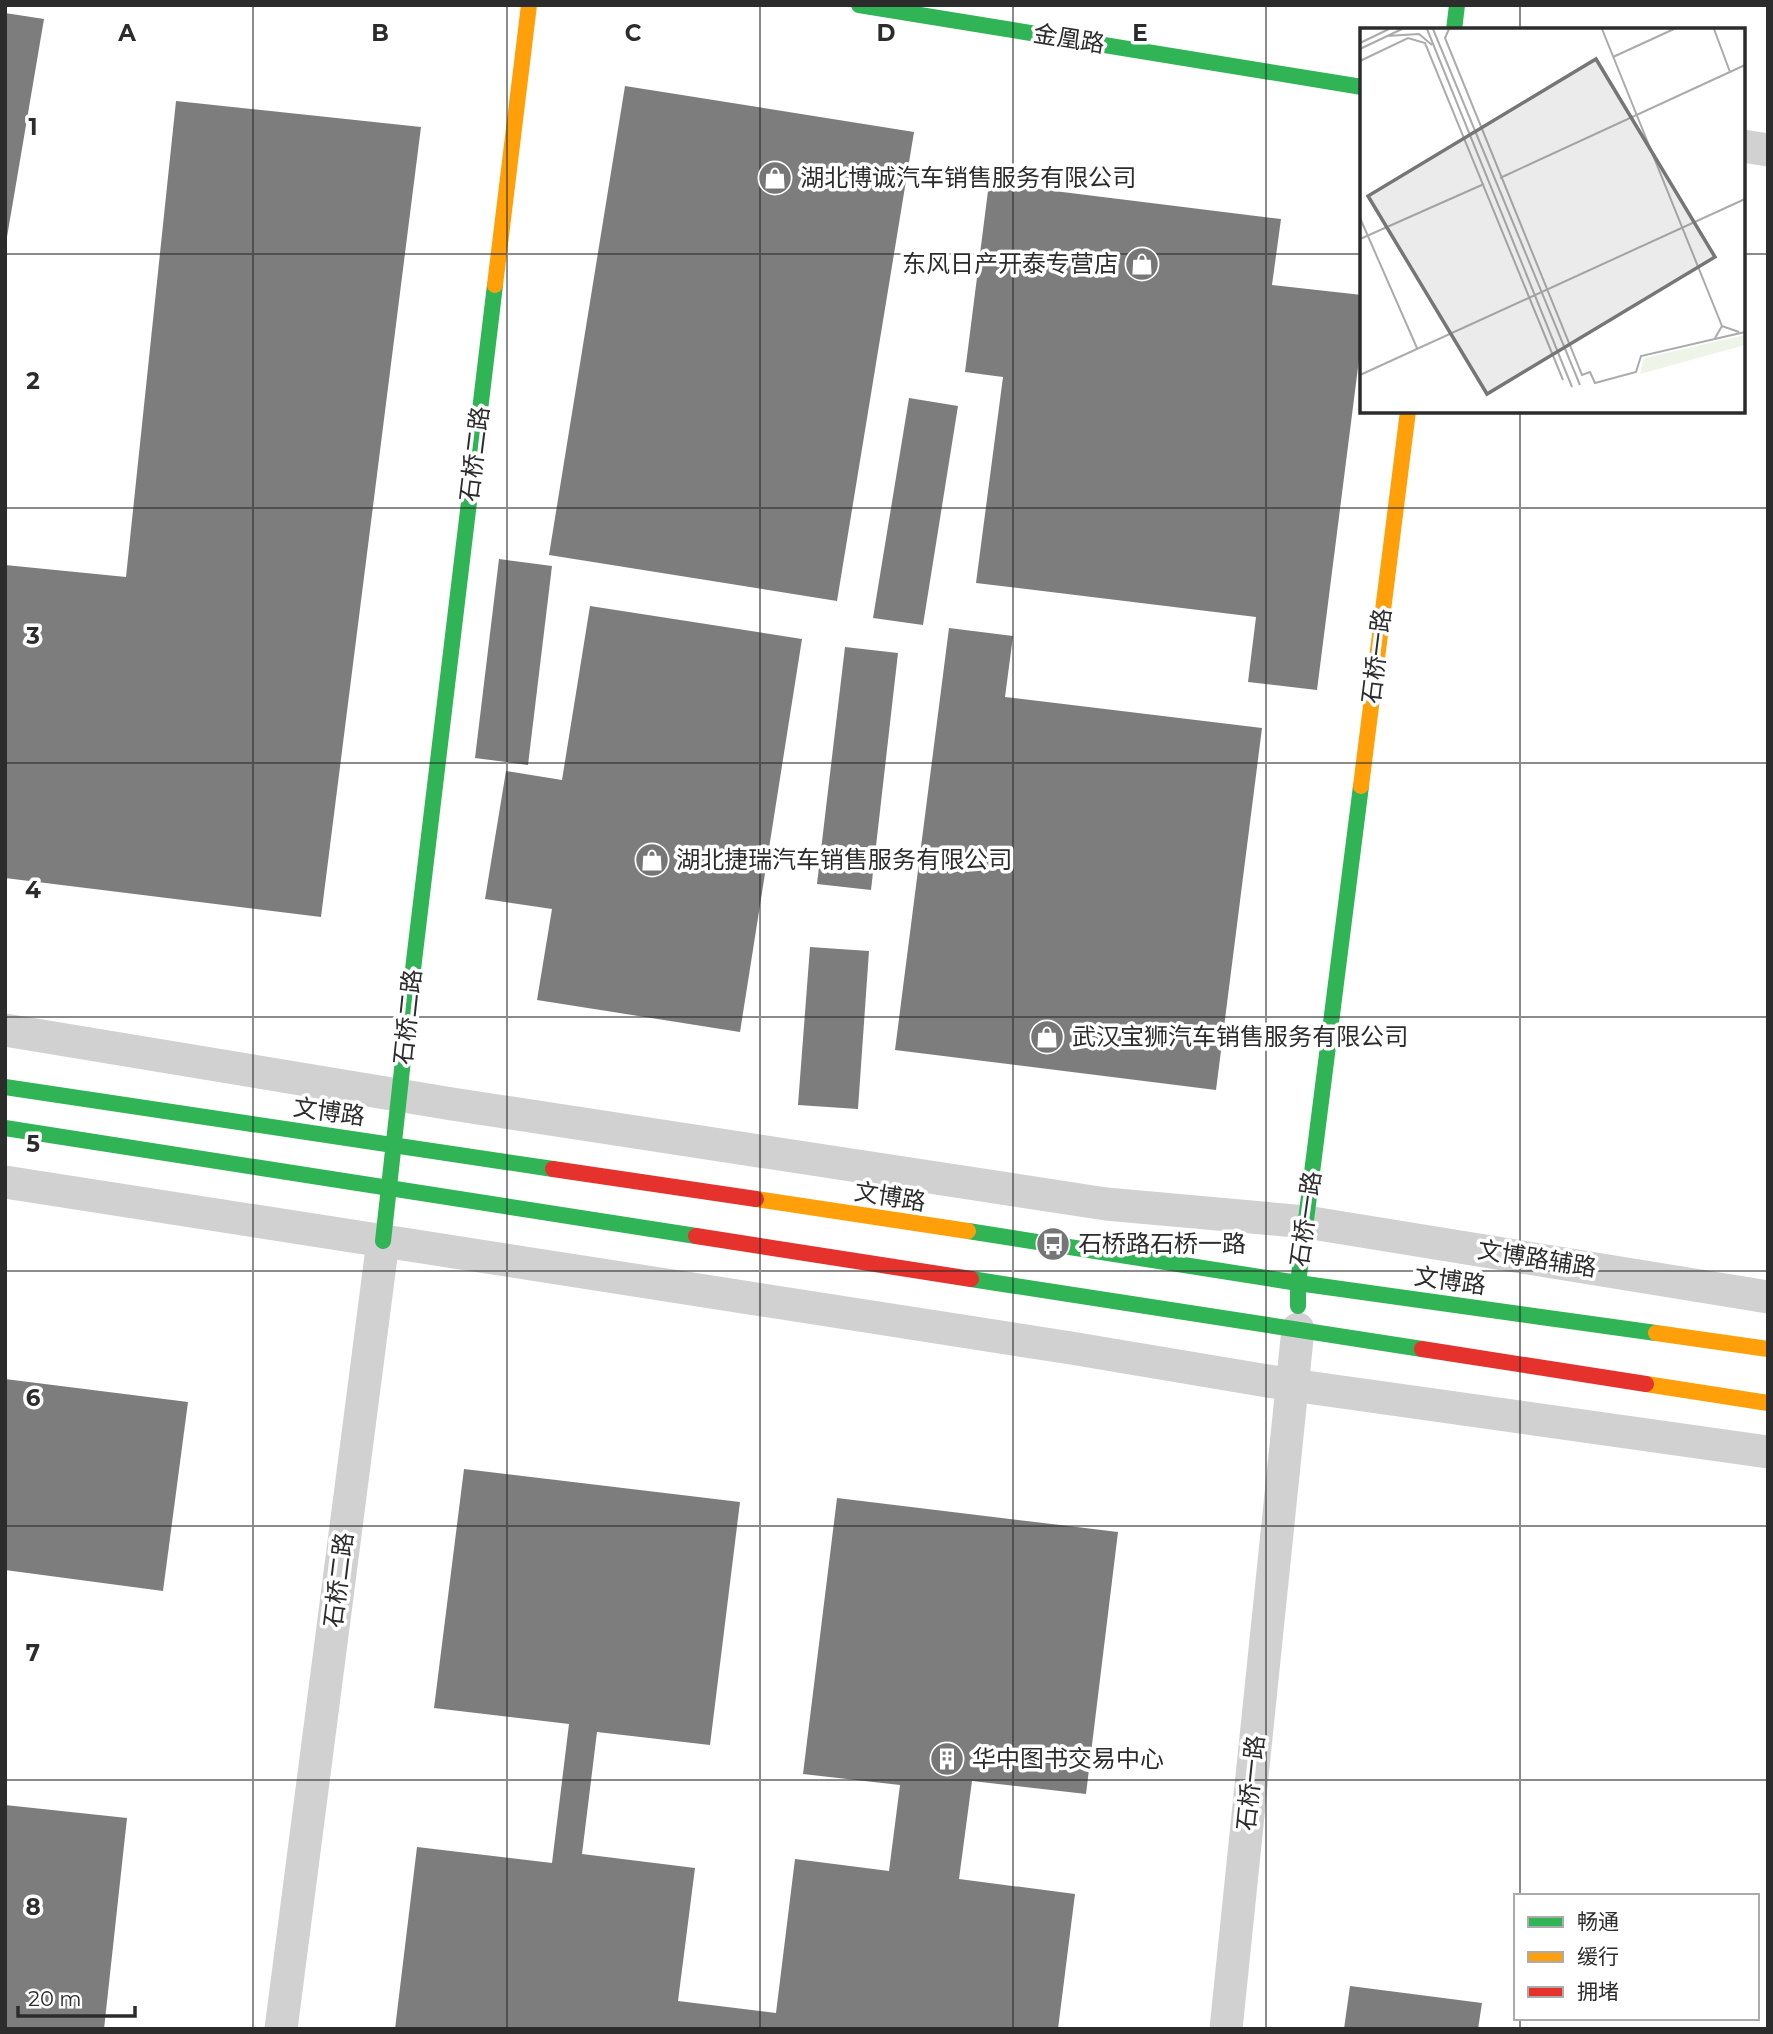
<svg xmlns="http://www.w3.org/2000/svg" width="1773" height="2034" viewBox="0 0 1773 2034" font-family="Montserrat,'Noto Sans SC',sans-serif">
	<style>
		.building { fill: #7d7d7d }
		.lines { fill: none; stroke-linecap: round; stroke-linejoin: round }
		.street { stroke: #d1d1d1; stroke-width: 33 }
		.fast { stroke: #30b455; stroke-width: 16 }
		.slow { stroke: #ff9f0a; stroke-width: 16 }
		.jam { stroke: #e5322d; stroke-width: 16 }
		.grid { fill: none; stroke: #2c2c2c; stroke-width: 2; stroke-opacity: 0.55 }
		.labels { text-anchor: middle; stroke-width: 7; stroke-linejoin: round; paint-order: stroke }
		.street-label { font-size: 24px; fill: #2c2c2c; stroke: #fff }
		.poi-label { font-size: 24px; fill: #2c2c2c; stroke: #fff; text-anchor: start }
		.inset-road { fill: none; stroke: #ababab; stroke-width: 2 }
		.view { fill: #767676; fill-opacity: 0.15; stroke: #767676; stroke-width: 3.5 }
		.inset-edge { fill: none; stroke: #2c2c2c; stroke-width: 3.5 }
		.grid-label { font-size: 23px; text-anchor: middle; font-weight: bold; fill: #2c2c2c; stroke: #fff; stroke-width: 7; stroke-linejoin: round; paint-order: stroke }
	</style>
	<rect width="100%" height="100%" fill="#fff"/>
	<!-- building -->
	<g class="building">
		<polygon points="5,13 44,19 7,237 5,237"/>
		<polygon points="625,86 914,132 837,601 549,555"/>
		<polygon points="176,101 421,127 321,917 5,878 5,565 126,577"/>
		<polygon points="989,183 1281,219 1272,285 1362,295 1362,336 1317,690 1248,682 1256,617 976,583 1003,377 965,372"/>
		<polygon points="909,398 958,406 923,625 873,618"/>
		<polygon points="499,559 552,566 528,765 475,758"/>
		<polygon points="590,606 802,639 740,1032 537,1000 552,909 485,899 506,771 562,780"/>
		<polygon points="949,628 1013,636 1005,697 1262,728 1216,1090 895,1050"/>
		<polygon points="845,647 898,653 871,890 817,884"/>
		<polygon points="810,947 869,951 858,1109 798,1105"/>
		<polygon points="5,1379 188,1402 163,1591 5,1570"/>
		<polygon points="464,1469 740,1502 710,1745 597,1732 582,1854 695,1868 678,2001 776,2013 795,1859 889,1871 900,1785 803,1774 837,1498 1118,1532 1086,1794 972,1781 959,1879 1075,1894 1058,2029 395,2029 417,1847 552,1863 569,1724 434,1708"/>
		<polygon points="5,1805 127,1818 104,2029 5,2029"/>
		<polygon points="1350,1986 1482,2003 1478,2029 1344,2029"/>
	</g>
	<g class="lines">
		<!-- street -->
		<g class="street">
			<polyline points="1743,146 1768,150"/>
			<polyline points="5,1030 452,1104 1106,1204 1306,1222 1768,1297"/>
			<polyline points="5,1182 1071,1348 1292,1385 1768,1452"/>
			<polyline points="281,2029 383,1241"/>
			<polyline points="1226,2029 1298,1329"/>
		</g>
		<!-- fast -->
		<g class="fast">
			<polyline points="859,5 1362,87"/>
			<polyline points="1454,30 1457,5"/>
			<polyline points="5,1087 553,1169"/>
			<polyline points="5,1128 696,1236"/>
			<polyline points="968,1231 1298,1283 1656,1333"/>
			<polyline points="383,1241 414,961 495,285"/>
			<polyline points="971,1279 1422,1349"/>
			<polyline points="1298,1306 1298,1283 1361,786"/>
		</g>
		<!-- slow -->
		<g class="slow">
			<polyline points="495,285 529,5"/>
			<polyline points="1361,786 1408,411"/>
			<polyline points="756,1199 968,1231"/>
			<polyline points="1656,1333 1768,1349"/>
			<polyline points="1646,1384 1768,1403"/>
		</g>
		<!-- jam -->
		<g class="jam">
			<polyline points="553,1169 756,1199"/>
			<polyline points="696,1236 971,1279"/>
			<polyline points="1422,1349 1646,1384"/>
		</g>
	</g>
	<!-- grid -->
	<path class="grid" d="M253 5V2029M507 5V2029M760 5V2029M1013 5V2029M1266 5V2029M1520 5V30M5 254H1362M1743 254H1768M1520 411V1896M5 508H1768M5 763H1768M5 1017H1768M5 1271H1768M5 1526H1768M5 1780H1768M1520 2018V2029"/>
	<!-- icons -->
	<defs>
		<g id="shop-disc" transform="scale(1.75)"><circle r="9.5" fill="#767676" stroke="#fff"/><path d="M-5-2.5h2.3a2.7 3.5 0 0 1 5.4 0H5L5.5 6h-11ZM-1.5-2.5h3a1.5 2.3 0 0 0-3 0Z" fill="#fff"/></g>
		<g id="bus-disc" transform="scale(1.75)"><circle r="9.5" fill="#767676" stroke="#fff"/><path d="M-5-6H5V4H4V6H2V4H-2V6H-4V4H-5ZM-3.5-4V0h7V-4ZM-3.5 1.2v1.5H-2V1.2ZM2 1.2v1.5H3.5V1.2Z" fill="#fff"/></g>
		<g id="building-disc" transform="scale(1.75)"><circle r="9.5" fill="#767676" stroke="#fff"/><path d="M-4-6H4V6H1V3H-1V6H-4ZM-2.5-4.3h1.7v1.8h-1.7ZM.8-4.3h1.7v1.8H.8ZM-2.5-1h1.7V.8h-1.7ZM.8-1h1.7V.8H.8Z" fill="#fff"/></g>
	</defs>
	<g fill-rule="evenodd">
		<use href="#shop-disc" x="775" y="178"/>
		<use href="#shop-disc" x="1142" y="264"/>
		<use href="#shop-disc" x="652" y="860"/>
		<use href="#shop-disc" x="1047" y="1037"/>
		<use href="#bus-disc" x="1053" y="1244"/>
		<use href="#building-disc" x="947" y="1759"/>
	</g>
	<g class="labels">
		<!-- street labels -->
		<g class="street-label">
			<text transform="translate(1069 39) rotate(9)" y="8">金凰路</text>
			<text transform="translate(475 454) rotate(-83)" y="8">石桥二路</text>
			<text transform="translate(1377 656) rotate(-83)" y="8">石桥一路</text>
			<text transform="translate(408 1017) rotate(-84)" y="8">石桥二路</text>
			<text transform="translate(329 1112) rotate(8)" y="8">文博路</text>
			<text transform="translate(890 1197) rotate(9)" y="8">文博路</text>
			<text transform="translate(1306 1219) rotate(-82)" y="8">石桥一路</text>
			<text transform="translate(1537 1259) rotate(9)" y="8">文博路辅路</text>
			<text transform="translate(1450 1281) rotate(8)" y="8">文博路</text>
			<text transform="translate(339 1580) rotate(-83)" y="8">石桥二路</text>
			<text transform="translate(1251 1783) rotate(-84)" y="8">石桥一路</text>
		</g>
		<!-- poi labels -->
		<g class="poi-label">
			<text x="800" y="186">湖北博诚汽车销售服务有限公司</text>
			<text x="1118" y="272" text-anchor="end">东风日产开泰专营店</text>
			<text x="676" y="868">湖北捷瑞汽车销售服务有限公司</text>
			<text x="1072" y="1045">武汉宝狮汽车销售服务有限公司</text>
			<text x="1078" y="1252">石桥路石桥一路</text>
			<text x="972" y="1767">华中图书交易中心</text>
		</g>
	</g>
	<!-- overview -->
	<g transform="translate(1360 28)">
		<rect width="385" height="385" fill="#fff"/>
		<path d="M385 307V317L280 346 284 330Z" fill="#eff4e9"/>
		<path class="inset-road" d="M67 1 212 359M73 1 220 357M89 1 85 10 222 347 230 344 235 355 276 344 281 328 385 304M242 1 362 298M354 1 370 44M27 8 59 6 72 17M0 15 29 1M0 21 42 1M253 29 314 1M0 33 48 10 65 15 203 352M140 150 385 37M0 190 57 320M0 211 124 156M355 310 362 298 379 304M0 347 385 171"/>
		<path class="view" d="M236 31 355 229 127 366 8 168Z"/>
		<rect width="385" height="385" class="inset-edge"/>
	</g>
	<g class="grid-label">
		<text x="127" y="41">A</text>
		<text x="380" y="41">B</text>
		<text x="633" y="41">C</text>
		<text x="886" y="41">D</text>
		<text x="1140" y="41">E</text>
		<text x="33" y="135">1</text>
		<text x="33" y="389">2</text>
		<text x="33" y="644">3</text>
		<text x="33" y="898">4</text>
		<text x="33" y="1152">5</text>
		<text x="33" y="1406">6</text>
		<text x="33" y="1661">7</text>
		<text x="33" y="1915">8</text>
	</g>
	<!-- border -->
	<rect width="1773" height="2034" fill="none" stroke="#2c2c2c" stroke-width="14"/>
	<!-- legend -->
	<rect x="1514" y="1894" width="245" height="126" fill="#ffffff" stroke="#ababab" stroke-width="2"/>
	<rect x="1528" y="1917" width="35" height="10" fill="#30b455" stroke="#ababab" stroke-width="2"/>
	<text x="1577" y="1929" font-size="21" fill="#2c2c2c">畅通</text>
	<rect x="1528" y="1952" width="35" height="10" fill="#ff9f0a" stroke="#ababab" stroke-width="2"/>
	<text x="1577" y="1964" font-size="21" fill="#2c2c2c">缓行</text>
	<rect x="1528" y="1987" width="35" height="10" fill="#e5322d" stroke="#ababab" stroke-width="2"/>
	<text x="1577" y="1999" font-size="21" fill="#2c2c2c">拥堵</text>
	<!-- scale -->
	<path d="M18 2006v10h117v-10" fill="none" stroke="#2c2c2c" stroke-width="3.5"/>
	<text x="28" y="2006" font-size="21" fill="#2c2c2c" stroke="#ffffff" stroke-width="5" paint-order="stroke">20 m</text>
</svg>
